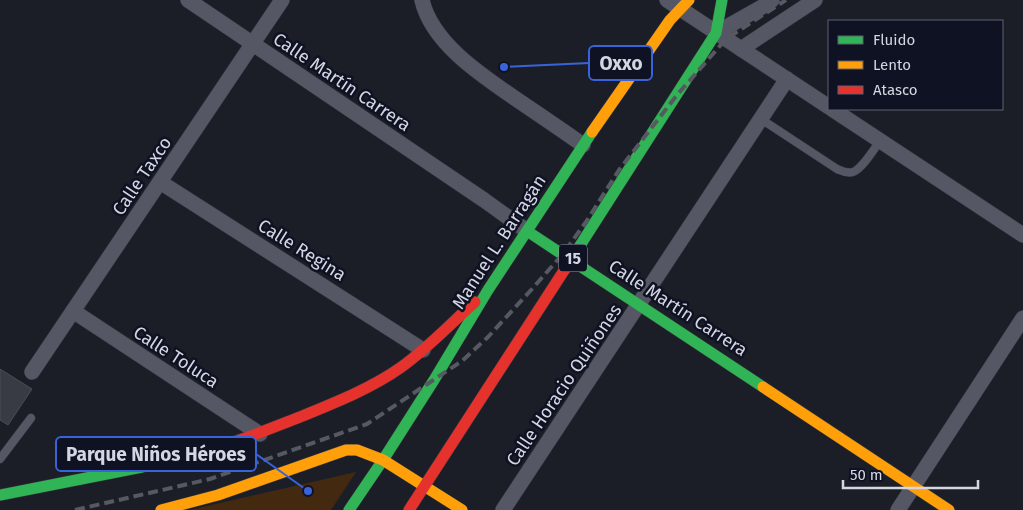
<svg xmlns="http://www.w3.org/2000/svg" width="1023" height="510" viewBox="0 0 1023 510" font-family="'Fira Sans',sans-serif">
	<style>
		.green { fill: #43290f }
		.building { fill: #393b43; stroke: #4b4d56 }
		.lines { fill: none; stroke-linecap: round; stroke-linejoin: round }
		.lane-casing { stroke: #373940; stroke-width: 9 }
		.street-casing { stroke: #373940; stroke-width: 16 }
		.fast-casing { stroke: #373940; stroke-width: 12 }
		.slow-casing { stroke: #373940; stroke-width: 12 }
		.jam-casing { stroke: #373940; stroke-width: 12 }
		.lane { stroke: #555864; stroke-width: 8 }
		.street { stroke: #555864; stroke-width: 15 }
		.fast { stroke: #30b455; stroke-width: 11 }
		.slow { stroke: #ff9f0a; stroke-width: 11 }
		.jam { stroke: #e5322d; stroke-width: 11 }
		.rail { stroke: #575962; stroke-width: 4; stroke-dasharray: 10 5; stroke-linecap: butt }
		.labels { text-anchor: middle; stroke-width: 5; stroke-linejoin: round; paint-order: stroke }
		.shield { fill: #0f1222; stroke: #999ca9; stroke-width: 1 }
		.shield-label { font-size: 16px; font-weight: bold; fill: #d4d7e3 }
		.street-label { font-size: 18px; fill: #d4d7e3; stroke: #0f1222 }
		.leader { fill: none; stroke: #3863da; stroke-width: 2 }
		.callout-dot { fill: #3863da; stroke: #0f1222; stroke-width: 2 }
		.callout { fill: #0f1222; stroke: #3863da; stroke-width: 2 }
		.callout-label { font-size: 19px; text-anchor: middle; font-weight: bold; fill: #d4d7e3 }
	</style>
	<rect width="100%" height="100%" fill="#1c1e27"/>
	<!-- green -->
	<polygon class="green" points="356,472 331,510 189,510"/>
	<!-- building -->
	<polygon class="building" points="0,369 32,389 8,425 0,420"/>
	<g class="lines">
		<!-- lane casing -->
		<g class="lane-casing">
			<g id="lane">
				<path d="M761 119 837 169C842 171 847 174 853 172 862 169 874 149 880 141"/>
				<polyline points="0,459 31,418"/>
			</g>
		</g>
		<!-- street casing -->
		<g class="street-casing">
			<g id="street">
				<polyline points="188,0 484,200 527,231"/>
				<path d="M422 0C432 44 484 77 519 101 541 116 562 130 583 145"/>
				<polyline points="667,0 829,107"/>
				<polyline points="716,33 762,7 772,0"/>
				<polyline points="741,49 815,0"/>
				<polyline points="832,109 1023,235"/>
				<polyline points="160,182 423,350"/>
				<polyline points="73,311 260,434"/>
				<polyline points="32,372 282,0"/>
				<polyline points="503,510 787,79"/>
				<polyline points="898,510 1023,318"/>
			</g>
		</g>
		<!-- fast casing -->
		<g class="fast-casing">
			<g id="fast">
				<polyline points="527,231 763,387"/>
				<polyline points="565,269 716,33 722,0"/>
				<polyline points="0,495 142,467 189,456 221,446"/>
				<polyline points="349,510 383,460 434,380 488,290 592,132"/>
			</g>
		</g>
		<!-- slow casing -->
		<g class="slow-casing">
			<g id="slow">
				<polyline points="592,132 670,20 689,0"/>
				<polyline points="763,387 949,510"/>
				<polyline points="161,510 218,495 346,450 357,450 383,460 462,510"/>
			</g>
		</g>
		<!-- jam casing -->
		<g class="jam-casing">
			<g id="jam">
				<path d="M221 446C248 438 274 427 300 417 334 403 370 389 400 368 427 349 450 324 475 302"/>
				<polyline points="409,510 565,269"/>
			</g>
		</g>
		<!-- lane -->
		<use href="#lane" class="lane"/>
		<!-- street -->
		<use href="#street" class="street"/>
		<!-- fast -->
		<use href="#fast" class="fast"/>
		<!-- slow -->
		<use href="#slow" class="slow"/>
		<!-- jam -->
		<use href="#jam" class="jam"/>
		<!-- rail -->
		<polyline class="rail" points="75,510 210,479 367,424 462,361 488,337 532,289 562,255 586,222 619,170 677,95 726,39 786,0"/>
	</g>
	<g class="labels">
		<!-- shield labels -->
		<rect class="shield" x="559" y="244.5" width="28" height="27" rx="4"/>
		<g class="shield-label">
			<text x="573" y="264">15</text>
		</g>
		<!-- street labels -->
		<g class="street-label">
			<text transform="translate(342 82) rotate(34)" y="6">Calle Martín Carrera</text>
			<text transform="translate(142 176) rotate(-56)" y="6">Calle Taxco</text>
			<text transform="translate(499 242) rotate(-57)" y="6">Manuel L. Barragán</text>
			<text transform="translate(302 250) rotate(32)" y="6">Calle Regina</text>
			<text transform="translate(678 308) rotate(33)" y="6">Calle Martín Carrera</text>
			<text transform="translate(176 357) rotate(33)" y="6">Calle Toluca</text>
			<text transform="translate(564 385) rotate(-56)" y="6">Calle Horacio Quiñones</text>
		</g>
	</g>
	<!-- callouts -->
	<path class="leader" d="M504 67L589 63M308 491L256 454"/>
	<g class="callout-dot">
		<circle cx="504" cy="67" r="5"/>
		<circle cx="308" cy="491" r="5"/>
	</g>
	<g class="callout">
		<rect x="589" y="46" width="63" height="34" rx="5"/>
		<rect x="56" y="437" width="200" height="34" rx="5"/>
	</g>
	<g class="callout-label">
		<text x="621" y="70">Oxxo</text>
		<text x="156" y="461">Parque Niños Héroes</text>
	</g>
	<!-- legend -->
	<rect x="828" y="20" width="175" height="90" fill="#0f1222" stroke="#5e616f"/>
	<rect x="838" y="36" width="25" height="8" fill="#30b455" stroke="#5e616f"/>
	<text x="873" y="45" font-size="15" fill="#d4d7e3">Fluido</text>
	<rect x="838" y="61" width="25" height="8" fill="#ff9f0a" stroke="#5e616f"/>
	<text x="873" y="70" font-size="15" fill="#d4d7e3">Lento</text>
	<rect x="838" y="86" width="25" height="8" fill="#e5322d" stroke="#5e616f"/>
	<text x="873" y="95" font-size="15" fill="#d4d7e3">Atasco</text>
	<!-- scale -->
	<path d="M843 480v8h135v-8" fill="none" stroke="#d4d7e3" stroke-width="2.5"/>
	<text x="850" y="480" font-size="15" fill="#d4d7e3" stroke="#0f1222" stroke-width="4" paint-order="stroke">50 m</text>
</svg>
